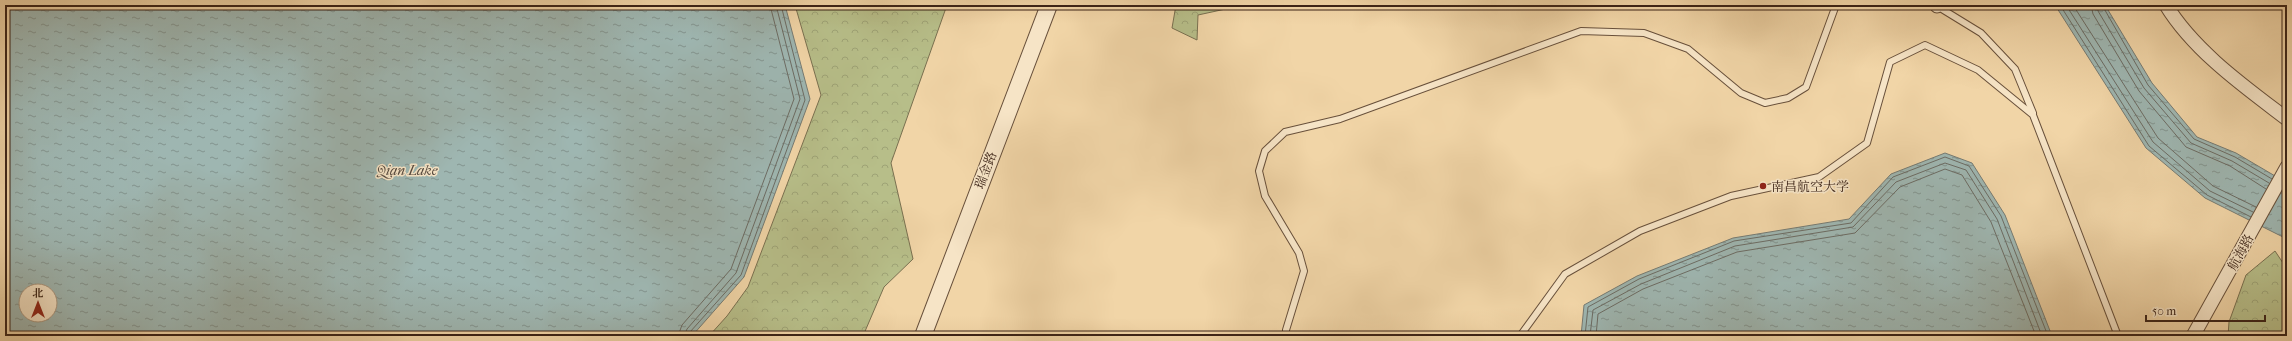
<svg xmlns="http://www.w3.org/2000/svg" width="2292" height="341" viewBox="0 0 2292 341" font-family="'IM FELL French Canon','Noto Serif SC',serif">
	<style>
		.forest { fill: url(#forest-crowns); stroke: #797050 }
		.water { fill: url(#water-ripples); stroke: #767b73; fill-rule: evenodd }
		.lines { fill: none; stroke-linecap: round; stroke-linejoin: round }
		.shore { stroke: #6c6c64; stroke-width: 1 }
		.service-casing { stroke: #68503b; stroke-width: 8 }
		.minor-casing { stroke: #68503b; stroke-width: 15 }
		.tertiary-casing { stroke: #68503b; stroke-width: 18 }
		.service { stroke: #f6e4c6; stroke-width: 6 }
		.minor { stroke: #f6e4c6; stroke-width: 13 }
		.tertiary { stroke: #f6e4c6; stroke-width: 16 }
		.poi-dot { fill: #8f2418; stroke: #f6e4c6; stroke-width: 1.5 }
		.labels { text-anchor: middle; stroke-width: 3; stroke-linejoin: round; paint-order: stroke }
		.street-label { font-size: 13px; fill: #3b2317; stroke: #f6e4c6 }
		.poi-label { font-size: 13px; fill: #3b2317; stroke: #f6e4c6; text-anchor: start }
		.water-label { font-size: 14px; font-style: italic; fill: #54483e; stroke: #f6e4c6 }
	</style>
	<defs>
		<pattern id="forest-crowns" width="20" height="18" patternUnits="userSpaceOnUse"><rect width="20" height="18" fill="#b7be89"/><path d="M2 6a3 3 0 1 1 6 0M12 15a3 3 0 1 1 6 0" fill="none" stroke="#9ea376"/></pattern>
		<pattern id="water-ripples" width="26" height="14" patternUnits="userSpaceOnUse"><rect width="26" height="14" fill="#9eb6b1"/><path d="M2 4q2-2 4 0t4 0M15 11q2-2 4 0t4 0" fill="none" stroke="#82948f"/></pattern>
	</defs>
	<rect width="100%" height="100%" fill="#f1d5a7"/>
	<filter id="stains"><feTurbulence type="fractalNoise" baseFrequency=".005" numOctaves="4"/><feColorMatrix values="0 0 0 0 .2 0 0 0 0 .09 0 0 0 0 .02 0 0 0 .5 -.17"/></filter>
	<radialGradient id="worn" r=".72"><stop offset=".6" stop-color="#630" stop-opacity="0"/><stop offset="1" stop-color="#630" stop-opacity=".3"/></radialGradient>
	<!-- forest -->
	<g class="forest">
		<polygon points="795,5 947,5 891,163 913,259 884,287 863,336 709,336 727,316 748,287 821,95"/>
		<polygon points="1176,5 1244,5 1198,15 1197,40 1172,28"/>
		<polygon points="2275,251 2287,269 2287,336 2228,336 2229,322 2246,275"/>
	</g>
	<!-- water -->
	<g class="water">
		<path d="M5 5H785L810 99 744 277 692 336H5ZM26 291H50V315H26Z"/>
		<polygon points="2055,5 2105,5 2152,83 2197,137 2236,153 2287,183 2287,239 2205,198 2146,148"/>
		<polygon points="1945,153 1972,163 2005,215 2052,336 1581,336 1584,305 1637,276 1733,238 1849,219 1891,174"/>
	</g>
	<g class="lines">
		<!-- shore -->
		<g class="shore">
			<polyline points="2060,5 2149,146 2207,195 2251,217"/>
			<polyline points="2066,5 2153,142 2210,191 2253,212"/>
			<polyline points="2073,5 2158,138 2213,186 2256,207"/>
			<polyline points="2091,5 2093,14 2139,91 2186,147 2230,166 2266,189"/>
			<polyline points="2097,5 2098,11 2144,88 2191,143 2232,161 2269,183"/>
			<polyline points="2102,5 2148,85 2194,139 2235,157 2272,179"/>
			<polyline points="678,336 682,325 731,269 794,99 770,5"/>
			<polyline points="684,336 687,329 736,273 800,99 776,5"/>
			<polyline points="689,336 690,332 741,275 805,100 781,5"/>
			<polyline points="1585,336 1588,307 1639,279 1734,241 1851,223 1893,177 1945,157 1969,166 2001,216 2048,336"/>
			<polyline points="1590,336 1593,310 1641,284 1735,246 1853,227 1896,182 1945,163 1966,170 1997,219 2042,336"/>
			<polyline points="1596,336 1598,314 1643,289 1737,252 1855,233 1900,187 1945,169 1962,175 1991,222 2036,336"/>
		</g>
		<!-- service casing -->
		<g class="service-casing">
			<g id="service">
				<polyline points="1937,6 1981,33 2015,69 2033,113"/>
				<polyline points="1286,336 1286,330 1304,271 1299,253 1265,196 1259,171 1265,151 1285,132 1340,119 1581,31 1644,33 1688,49 1741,93 1765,103 1788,98 1806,87 1836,5"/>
				<polyline points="1520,336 1565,274 1640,231 1731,196 1819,177 1867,143 1890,62 1925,45 1978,70 2033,115 2118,336"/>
			</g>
		</g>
		<!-- minor casing -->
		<g class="minor-casing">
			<g id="minor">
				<path d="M2166 5C2194 51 2245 87 2287 119"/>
				<polyline points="1937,6 1938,5"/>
				<polyline points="2193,336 2287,167"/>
			</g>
		</g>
		<!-- tertiary casing -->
		<g class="tertiary-casing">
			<polyline id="tertiary" points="923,336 1049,5"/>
		</g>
		<!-- service -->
		<use href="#service" class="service"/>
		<!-- minor -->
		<use href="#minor" class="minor"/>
		<!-- tertiary -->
		<use href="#tertiary" class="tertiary"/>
	</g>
	<!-- markers -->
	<circle class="poi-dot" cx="1763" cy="186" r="4"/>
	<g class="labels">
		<!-- street labels -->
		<g class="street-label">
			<text transform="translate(985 170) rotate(-69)" y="5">瑞金路</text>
			<text transform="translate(2240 252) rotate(-61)" y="5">航海路</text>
		</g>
		<!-- poi labels -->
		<g class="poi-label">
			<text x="1771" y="191">南昌航空大学</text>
		</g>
		<!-- water labels -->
		<g class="water-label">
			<text x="407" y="175">Qian Lake</text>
		</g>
	</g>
	<!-- margin -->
	<rect width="2292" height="341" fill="none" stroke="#f1d5a7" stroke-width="20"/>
	<rect x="6" y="6" width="2280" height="329" fill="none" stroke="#3b2317" stroke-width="2"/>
	<rect x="10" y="10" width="2272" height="321" fill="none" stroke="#3b2317"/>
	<!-- north arrow -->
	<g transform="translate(38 303)"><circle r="19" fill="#f6e4c6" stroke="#ab9780"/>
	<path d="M0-3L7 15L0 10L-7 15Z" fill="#8f2418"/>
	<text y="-6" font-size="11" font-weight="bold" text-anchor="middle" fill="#3b2317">北</text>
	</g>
	<!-- scale -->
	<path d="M2146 315v6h119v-6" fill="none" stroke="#3b2317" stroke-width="2"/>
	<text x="2152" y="315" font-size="12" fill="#3b2317" stroke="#f6e4c6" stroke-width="3" paint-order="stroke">50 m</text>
	<rect width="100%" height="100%" filter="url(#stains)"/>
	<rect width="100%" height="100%" fill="url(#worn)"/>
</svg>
